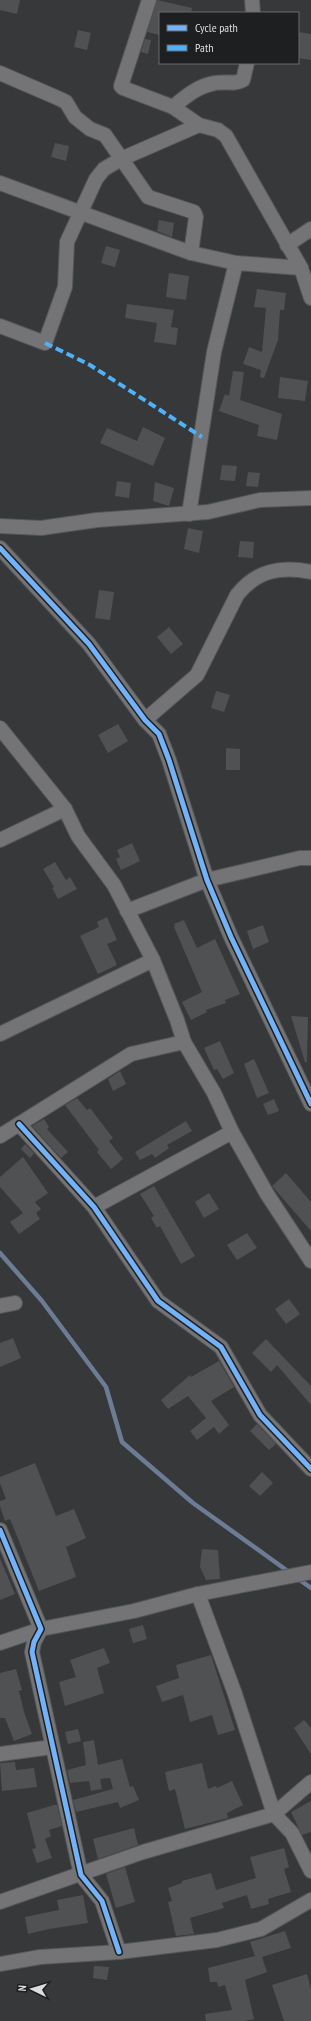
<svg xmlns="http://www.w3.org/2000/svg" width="311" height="2021" viewBox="0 0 311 2021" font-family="'PT Sans Narrow',sans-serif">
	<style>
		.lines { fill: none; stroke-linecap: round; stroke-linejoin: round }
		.stream { stroke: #6d7c95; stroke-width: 4.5 }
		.building { fill: #505153 }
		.minor-casing { stroke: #555657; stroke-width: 16 }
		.minor { stroke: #747476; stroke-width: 14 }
		.quiet { stroke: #4fb1f8; stroke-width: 4; stroke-dasharray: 8 4; stroke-linecap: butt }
		.cycleway-casing { stroke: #1e1f20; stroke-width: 8 }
		.cycleway { stroke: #73b2f8; stroke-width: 5 }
	</style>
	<rect width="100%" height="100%" fill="#37383a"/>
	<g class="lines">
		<!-- stream -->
		<g class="stream">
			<polyline points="0,1253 42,1301 106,1387 122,1442 193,1503 289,1572"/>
			<polyline points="297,1578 311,1588"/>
		</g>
	</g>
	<!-- building -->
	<g class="building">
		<polygon points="0,0 20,0 17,14 0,10"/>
		<polygon points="157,0 192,8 191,13 160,13 160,35 147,32"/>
		<polygon points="78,30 91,33 87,50 74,47"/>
		<polygon points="298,32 311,34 311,60 298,58"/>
		<polygon points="145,39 151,40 148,54 141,52"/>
		<polygon points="55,143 69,146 66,161 51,157"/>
		<polygon points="159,220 174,223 172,237 157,231"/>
		<polygon points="106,246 120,250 115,267 101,263"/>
		<polygon points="169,273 189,276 186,300 166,297"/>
		<polygon points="257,289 286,293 284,310 280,310 278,340 264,378 260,377 261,370 243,364 249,347 262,352 266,308 254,307"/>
		<polygon points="127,304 174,310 171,327 178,328 176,345 154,342 157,323 125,318"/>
		<polygon points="233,371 244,372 240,400 282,414 277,440 257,436 259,425 219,411 225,394 229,396"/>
		<polygon points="280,377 308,381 305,401 278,398"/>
		<polygon points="143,427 165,438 153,466 100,443 107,428 137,441"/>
		<polygon points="222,465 237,466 235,481 220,480"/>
		<polygon points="248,472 260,473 258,487 246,486"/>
		<polygon points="117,481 131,483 129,498 115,496"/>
		<polygon points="155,482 174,488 169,506 153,501"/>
		<polygon points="188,528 203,531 199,553 184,549"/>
		<polygon points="240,541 254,542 253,558 238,557"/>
		<polygon points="99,590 114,592 110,620 95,618"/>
		<polygon points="169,627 183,644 171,654 157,637"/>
		<polygon points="216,691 230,695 224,712 211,708"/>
		<polygon points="118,724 128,741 108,753 98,735"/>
		<polygon points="226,748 240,749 240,770 226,770"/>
		<polygon points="132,843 140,861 121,870 116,859 120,857 117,850"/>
		<polygon points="55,862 66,880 70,877 77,889 58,899 52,888 54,887 43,869"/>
		<polygon points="107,917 117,940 107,944 117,965 98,974 80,936 99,927 97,922"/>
		<polygon points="184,920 197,948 215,939 240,994 225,1000 226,1003 206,1010 207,1012 191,1020 182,1002 202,992 174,927 175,926 174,924"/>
		<polygon points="263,925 269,942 253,949 247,931"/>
		<polygon points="291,1016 308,1017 307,1062 305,1062"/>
		<polygon points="220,1041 234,1073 223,1079 217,1069 214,1070 204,1048"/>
		<polygon points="254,1059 269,1093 257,1098 244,1064"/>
		<polygon points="120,1071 126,1084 113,1091 108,1079"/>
		<polygon points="77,1098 87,1110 90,1108 113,1138 109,1141 123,1159 111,1169 97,1152 99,1150 65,1105"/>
		<polygon points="274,1099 279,1111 268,1115 263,1104"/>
		<polygon points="44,1119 49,1127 47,1129 68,1152 61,1158 32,1126"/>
		<polygon points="186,1121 192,1131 167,1145 169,1148 155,1158 152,1154 140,1160 135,1152"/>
		<polygon points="25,1144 34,1153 30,1158 21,1149"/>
		<polygon points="23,1157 48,1193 35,1202 41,1209 36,1213 40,1219 19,1234 10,1222 23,1213 0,1187 0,1177"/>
		<polygon points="286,1173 311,1202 311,1231 272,1186"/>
		<polygon points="154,1186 195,1256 181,1264 160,1226 157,1228 151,1218 154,1216 140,1194"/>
		<polygon points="209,1193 219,1209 204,1218 195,1202"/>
		<polygon points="247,1233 257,1248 237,1260 227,1245"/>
		<polygon points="289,1299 300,1314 286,1324 275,1309"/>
		<polygon points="13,1338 21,1358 0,1367 0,1343"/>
		<polygon points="266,1339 311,1386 311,1405 277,1365 271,1372 252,1353"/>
		<polygon points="219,1361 234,1387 211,1401 229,1425 219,1434 214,1427 197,1440 190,1431 206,1418 188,1396 168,1409 161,1400 190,1375 191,1377"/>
		<polygon points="257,1424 276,1444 269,1450 250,1431"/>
		<polygon points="35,1463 56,1516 74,1509 86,1538 66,1547 76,1577 39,1591 10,1519 5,1521 0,1506 0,1501 6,1499 0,1483 0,1477"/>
		<polygon points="262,1472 273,1483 260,1496 249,1486"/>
		<polygon points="202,1549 218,1550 220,1579 206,1580 200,1567"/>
		<polygon points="0,1558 15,1594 0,1600"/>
		<polygon points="143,1625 147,1639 133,1643 129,1629"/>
		<polygon points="104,1648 110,1663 97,1668 104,1693 65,1706 59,1682 76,1677 70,1660"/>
		<polygon points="211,1655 235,1730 218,1735 212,1715 190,1722 183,1695 162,1702 156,1686 179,1678 176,1665"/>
		<polygon points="16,1669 22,1690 19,1691 24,1712 32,1734 14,1741 5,1718 0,1718 0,1673"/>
		<polygon points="304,1720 311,1728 311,1754 294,1728"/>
		<polygon points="78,1729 81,1741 68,1744 65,1732"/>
		<polygon points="94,1740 98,1765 122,1759 130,1787 133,1786 139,1800 120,1808 118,1802 76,1812 73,1800 113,1789 110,1778 100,1779 102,1789 91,1791 89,1781 70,1783 67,1770 86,1765 83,1742"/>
		<polygon points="15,1762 16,1770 34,1768 37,1787 2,1791 0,1763"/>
		<polygon points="202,1763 208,1789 216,1786 217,1788 232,1781 243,1805 227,1813 228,1818 185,1829 175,1789 169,1791 165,1772"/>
		<polygon points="311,1801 311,1832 302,1835 291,1812"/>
		<polygon points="54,1805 57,1805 62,1826 49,1830 51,1836 45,1839 52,1858 37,1863 32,1849 36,1848 27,1813"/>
		<polygon points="134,1828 138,1845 98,1859 93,1839"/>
		<polygon points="284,1848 289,1867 284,1869 291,1892 268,1899 269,1904 251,1909 247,1895 222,1903 224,1908 190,1918 194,1934 176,1936 168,1902 172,1901 168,1888 182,1883 182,1881 211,1873 216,1890 256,1878 250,1857"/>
		<polygon points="125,1867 135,1902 116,1908 106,1874"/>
		<polygon points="83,1895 88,1923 49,1929 28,1934 25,1917 59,1910 57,1900"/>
		<polygon points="285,1931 291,1948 262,1957 267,1972 245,1980 254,2019 244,2021 206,2021 205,2014 232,2010 225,1985 218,1987 217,1982 210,1982 208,1968 255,1956 250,1942"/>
		<polygon points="94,1966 109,1967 107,1980 93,1978"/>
		<polygon points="307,1974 311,1990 311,2021 284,2021 272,1985"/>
	</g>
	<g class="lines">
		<!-- minor casing -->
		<g class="minor-casing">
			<g id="minor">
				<polyline points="149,0 121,86 123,88 173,107 199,125 218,130 226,136 301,268 311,298"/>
				<polyline points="252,0 253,13"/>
				<polyline points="0,73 60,99 66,102 75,117 90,129 105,135 148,197 194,212 196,217 191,253"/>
				<path d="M173 107C186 96 198 86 215 83 224 81 235 85 243 80L247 63"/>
				<polyline points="0,183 191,253 236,263 301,268"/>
				<polyline points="287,245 311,229"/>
				<polyline points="0,326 45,343 65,287 67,242 96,179 104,169 121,159 199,125"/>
				<polyline points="189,514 214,352 236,263"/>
				<polyline points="0,526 41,528 97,520 208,512 260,500 311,498"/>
				<polyline points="0,548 89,644 145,720 159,734 169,760 207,880 231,937 311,1104"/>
				<path d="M145 720 197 675 237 595C257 570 281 566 311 572"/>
				<polyline points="0,728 65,809 78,836 114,885 153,960 177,1020 184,1042 214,1093 232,1132 267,1194 311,1261"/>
				<polyline points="0,840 65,809"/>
				<polyline points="127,911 207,880 300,858 311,858"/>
				<polyline points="0,1034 153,960"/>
				<polyline points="19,1124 94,1207 158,1301 221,1347 260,1415 311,1469"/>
				<polyline points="0,1136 131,1054 184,1042"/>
				<polyline points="94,1207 232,1132"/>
				<polyline points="0,1306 15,1303"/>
				<polyline points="0,1530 41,1629 34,1642 32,1652 81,1875 102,1901 119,1952"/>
				<polyline points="198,1594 235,1694 274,1814 292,1833 311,1871"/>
				<polyline points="0,1643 41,1629 134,1611 198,1594 311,1572"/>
				<polyline points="0,1754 52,1747"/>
				<polyline points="0,1902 143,1852 274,1814 311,1782"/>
				<polyline points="0,1964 40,1957 119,1952 217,1940 261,1929 311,1900"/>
			</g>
		</g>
		<!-- minor -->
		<use href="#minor" class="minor"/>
		<!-- quiet -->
		<polyline class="quiet" points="45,343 90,365 202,437"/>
		<!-- cycleway casing -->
		<g class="cycleway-casing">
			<g id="cycleway">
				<polyline points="0,548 89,644 145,720 159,734 169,760 207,880 231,937 311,1104"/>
				<polyline points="19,1124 94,1207 158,1301 221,1347 260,1415 311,1469"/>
				<polyline points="0,1530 41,1629 34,1642 32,1652 81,1875 102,1901 119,1952"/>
			</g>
		</g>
		<!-- cycleway -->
		<use href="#cycleway" class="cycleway"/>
	</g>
	<!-- legend -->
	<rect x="159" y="12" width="140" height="52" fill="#1e1f20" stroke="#6a6b6c"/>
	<rect x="167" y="25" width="20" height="6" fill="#73b2f8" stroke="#6a6b6c"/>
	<text x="195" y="32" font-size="12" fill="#dcdddf">Cycle path</text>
	<rect x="167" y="45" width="20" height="6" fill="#4fb1f8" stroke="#6a6b6c"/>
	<text x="195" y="52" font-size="12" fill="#dcdddf">Path</text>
	<!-- north arrow -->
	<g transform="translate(32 1989) rotate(275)" stroke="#1e1f20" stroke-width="3" paint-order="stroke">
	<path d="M0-3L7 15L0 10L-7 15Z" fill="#dcdddf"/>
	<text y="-6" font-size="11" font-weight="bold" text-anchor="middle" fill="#dcdddf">N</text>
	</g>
</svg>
